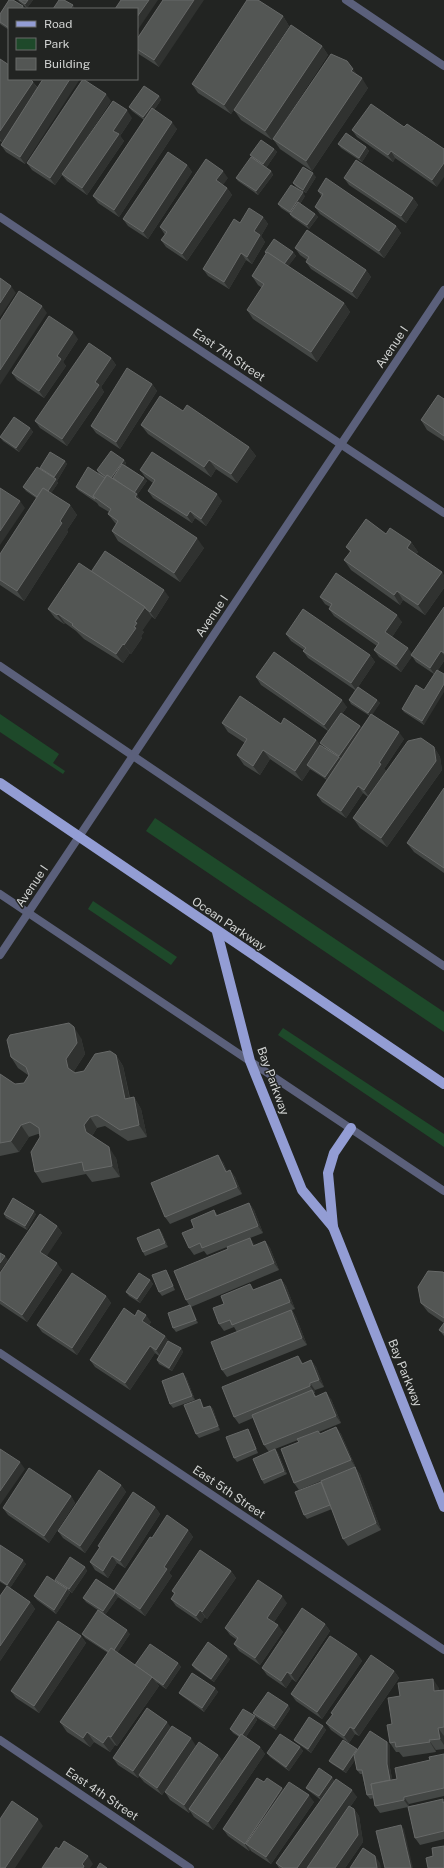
<svg xmlns="http://www.w3.org/2000/svg" width="444" height="1868" viewBox="0 0 444 1868" font-family="'Public Sans',sans-serif">
	<style>
		.green { fill: #1e492a }
		.lines { fill: none; stroke-linecap: round; stroke-linejoin: round }
		.minor { stroke: #5b607b; stroke-width: 8 }
		.primary { stroke: #939dd4; stroke-width: 10 }
		.wall { fill: #444745 }
		.shaded-wall { fill: #303230 }
		.building { fill: #535654; stroke: #676968 }
		.labels { text-anchor: middle; stroke-width: 3; stroke-linejoin: round; paint-order: stroke }
		.street-label { font-size: 12px; fill: #d1d3d2; stroke: #222422 }
	</style>
	<rect width="100%" height="100%" fill="#222422"/>
	<!-- green -->
	<g class="green">
		<polygon points="0,714 59,754 53,763 65,771 63,774 0,732"/>
		<polygon points="155,818 444,1012 444,1032 146,831"/>
		<polygon points="93,901 177,957 171,965 88,909"/>
		<polygon points="283,1028 444,1134 444,1147 278,1035"/>
	</g>
	<g class="lines">
		<!-- minor -->
		<g class="minor">
			<polyline points="346,0 444,66"/>
			<polyline points="0,217 444,513"/>
			<polyline points="0,666 444,966"/>
			<polyline points="0,894 444,1191"/>
			<polyline points="0,955 444,290"/>
			<polyline points="0,1353 444,1650"/>
			<polyline points="0,1740 190,1868"/>
		</g>
		<!-- primary -->
		<g class="primary">
			<polyline points="0,783 444,1084"/>
			<polyline points="217,932 250,1061 302,1190 333,1227"/>
			<polyline points="351,1128 334,1153 328,1173 333,1227 444,1507"/>
		</g>
	</g>
	<!-- wall -->
	<g class="wall">
		<polygon points="9,0 13,0 23,6 25,9 9,9 9,30 0,24 0,14"/>
		<polygon points="17,0 33,0 27,8"/>
		<polygon points="163,0 159,67 137,53 137,39"/>
		<polygon points="283,16 289,26 231,114 198,93 192,84"/>
		<polygon points="322,46 328,55 272,140 241,120 234,110"/>
		<polygon points="0,59 33,82 38,88 25,164 6,152 1,145 12,127 2,142 0,141"/>
		<polygon points="358,76 368,88 312,171 280,149 273,139"/>
		<polygon points="159,96 161,100 154,110 177,129 119,217 98,203 93,196 144,120 132,111 129,107"/>
		<polygon points="111,101 77,152 132,118 120,136 124,141 87,195 67,181 62,175 55,185 32,170 27,163"/>
		<polygon points="404,127 437,187 395,158 393,162 357,137 352,130"/>
		<polygon points="338,144 366,147 369,151 362,162 341,148"/>
		<polygon points="274,149 277,152 266,168 271,171 273,175 258,195 238,181 236,178 252,158 250,155"/>
		<polygon points="187,165 192,172 148,239 128,226 123,219"/>
		<polygon points="316,177 306,193 296,187 293,183"/>
		<polygon points="228,178 222,185 227,188 232,195 187,261 166,247 161,240 165,235 160,227"/>
		<polygon points="344,178 413,198 418,205 406,223 349,185"/>
		<polygon points="318,191 396,226 401,233 384,258 320,214 315,207 322,197"/>
		<polygon points="305,196 300,204 315,214 318,217 309,229 292,217 290,214 281,208 278,204"/>
		<polygon points="263,217 268,224 261,236 265,242 252,264 246,260 229,289 208,276 203,269 240,223"/>
		<polygon points="295,248 366,270 371,277 357,299 311,269 306,262 307,260 300,255"/>
		<polygon points="265,252 293,252 296,256 288,266 344,303 350,312 317,362 253,319 247,310 262,288 258,285 252,276 266,253"/>
		<polygon points="78,339 63,362 66,366 44,398 17,380 12,373"/>
		<polygon points="111,358 116,365 101,387 104,392 67,446 40,428 35,421"/>
		<polygon points="152,384 157,391 120,449 96,433 91,426"/>
		<polygon points="444,399 444,441 427,430 421,420"/>
		<polygon points="183,411 249,447 256,456 237,483 216,469 211,477 148,434 141,425"/>
		<polygon points="30,428 33,432 19,452 3,441 0,437"/>
		<polygon points="124,460 126,463 125,465 144,478 147,481 137,495 141,501 204,548 180,582 118,541 112,531 116,524 115,523 108,514 109,512 99,506 97,503 78,490 76,487 105,478 99,474 97,470"/>
		<polygon points="65,461 67,464 57,481 56,480 58,483 51,493 70,505 77,515 67,530 68,532 24,601 0,585 0,554 36,498 26,491 23,487 42,470 40,468"/>
		<polygon points="140,470 222,501 206,526 195,518 192,523 153,498 148,491 153,483 145,477"/>
		<polygon points="386,534 411,542 418,552 416,554 442,572 444,576 444,588 425,615 403,600 400,605 351,570 344,560 350,552 346,547"/>
		<polygon points="91,572 169,597 155,619 151,616 142,631 144,632 141,636 142,638 131,654 130,653 123,663 84,639 76,631 65,623 64,624 55,618 48,609"/>
		<polygon points="320,597 402,622 392,637 412,654 444,607 444,661 438,670 424,725 404,712 402,709 424,690 434,674 416,662 412,656 401,672 379,657 374,650 377,646 334,616 329,609 330,607 325,604"/>
		<polygon points="286,634 370,655 375,662 358,687 380,703 372,714 404,739 384,769 386,771 376,786 434,747 440,757 442,770 387,847 360,828 353,818 368,797 363,793 346,818 322,802 317,795 327,780 310,769 302,781 270,759 260,775 244,765 237,755 245,743 228,732 222,723 281,724 316,740 320,745 334,755 323,746 320,743 328,731 261,685 256,677 347,707 342,714 360,726 361,728 370,716 351,704 349,700 355,690 308,658 303,651 304,650 291,641"/>
		<polygon points="444,788 444,873 414,852 407,843"/>
		<polygon points="81,1038 85,1054 74,1071 75,1072 84,1071 116,1055 123,1066 130,1098 134,1097 141,1109 147,1137 128,1141 105,1126 97,1128 92,1136 116,1158 120,1177 92,1182 86,1174 42,1183 35,1172 40,1137 39,1134 38,1134 29,1137 19,1152 0,1156 0,1074 15,1084 24,1083 29,1075 28,1075 18,1068 11,1057"/>
		<polygon points="223,1162 227,1171 230,1170 235,1177 242,1194 170,1224 165,1217"/>
		<polygon points="249,1203 254,1210 263,1233 250,1238 255,1246 265,1241 270,1248 279,1270 191,1307 198,1323 176,1332 173,1328 189,1305 186,1300 228,1249 227,1247 207,1255 204,1251 194,1255 189,1248 194,1228 214,1210 218,1216"/>
		<polygon points="4,1214 36,1214 27,1230 6,1218"/>
		<polygon points="57,1226 62,1233 46,1256 62,1270 27,1322 0,1304 0,1273"/>
		<polygon points="159,1229 162,1233 168,1247 145,1256 143,1252"/>
		<polygon points="444,1273 444,1336 439,1330 444,1323 428,1312 421,1303"/>
		<polygon points="168,1274 175,1290 162,1296 159,1292"/>
		<polygon points="281,1279 286,1286 295,1309 292,1310 296,1317 307,1345 227,1377 222,1370 237,1332 234,1327 224,1331 219,1324 224,1304 254,1290"/>
		<polygon points="150,1280 153,1284 140,1303 129,1296 126,1292"/>
		<polygon points="106,1296 111,1303 77,1355 42,1332 37,1325"/>
		<polygon points="135,1316 151,1322 149,1325 165,1336 169,1342 181,1348 183,1352 172,1371 159,1364 157,1360 159,1356 155,1353 130,1390 95,1367 90,1360"/>
		<polygon points="311,1360 316,1367 324,1387 315,1390 315,1393 314,1393 316,1396 331,1399 341,1423 319,1432 320,1434 336,1427 341,1434 356,1468 355,1468 360,1474 381,1530 348,1546 343,1539 332,1509 307,1519 304,1515 321,1481 299,1490 294,1483 299,1442 298,1440 275,1449 278,1453 287,1474 264,1484 262,1480 269,1452 264,1445 253,1418 239,1424 234,1417 304,1363"/>
		<polygon points="186,1377 195,1400 173,1408 170,1404"/>
		<polygon points="202,1403 204,1408 210,1406 213,1409 220,1430 199,1438 196,1434"/>
		<polygon points="248,1429 250,1433 258,1453 237,1462 234,1458"/>
		<polygon points="121,1485 126,1492 85,1553 63,1538 58,1531"/>
		<polygon points="71,1496 75,1503 49,1543 8,1515 3,1508"/>
		<polygon points="155,1507 160,1514 125,1568 117,1563 108,1578 95,1570 90,1562 100,1548 98,1546"/>
		<polygon points="188,1530 193,1537 169,1573 172,1576 145,1616 118,1597 105,1615 86,1602 83,1598 114,1591 152,1538"/>
		<polygon points="0,1545 26,1564 10,1588 30,1602 35,1609 0,1661 0,1596 7,1586 0,1582"/>
		<polygon points="85,1567 87,1571 72,1593 68,1590 70,1593 56,1614 37,1600 34,1596 57,1582 55,1580"/>
		<polygon points="231,1571 236,1578 207,1619 205,1617 201,1623 176,1606 171,1599 174,1594 172,1591"/>
		<polygon points="287,1603 274,1622 283,1632 260,1665 239,1651 234,1644 237,1640 230,1635 225,1628"/>
		<polygon points="325,1624 330,1631 296,1682 292,1679 286,1688 267,1675 262,1668"/>
		<polygon points="82,1634 130,1634 117,1653 135,1665 178,1663 181,1667 166,1689 156,1682 159,1686 117,1746 115,1745 110,1752 94,1742 90,1747 67,1732 60,1722 108,1653 85,1638"/>
		<polygon points="81,1636 86,1643 39,1713 16,1698 11,1691"/>
		<polygon points="357,1654 362,1661 322,1719 296,1701 291,1694"/>
		<polygon points="230,1659 214,1682 195,1669 192,1665"/>
		<polygon points="394,1671 399,1678 359,1736 355,1734 349,1743 331,1730 326,1723 332,1715 331,1713"/>
		<polygon points="215,1688 218,1692 204,1712 182,1696 179,1693"/>
		<polygon points="439,1688 439,1690 444,1690 444,1749 436,1750 436,1752 403,1757 399,1752 396,1752 390,1743 392,1724"/>
		<polygon points="288,1705 290,1709 276,1730 256,1717 253,1713"/>
		<polygon points="255,1716 257,1720 246,1737 260,1747 265,1754 213,1830 194,1817 190,1811 189,1813 170,1800 165,1792 218,1755 222,1761 239,1737 233,1733 230,1729"/>
		<polygon points="323,1726 326,1730 311,1753 297,1743 294,1740"/>
		<polygon points="171,1728 196,1746 162,1795 144,1782 139,1776 138,1778 118,1765 113,1758"/>
		<polygon points="390,1745 390,1768 392,1779 397,1779 430,1760 444,1754 444,1796 409,1804 409,1806 444,1801 444,1839 420,1845 415,1838 408,1807 380,1813 375,1806 374,1798 370,1799 367,1795 362,1774 360,1774 357,1770 355,1760 346,1773 332,1764 329,1761 357,1749 358,1750"/>
		<polygon points="300,1747 303,1751 289,1771 270,1757 267,1753"/>
		<polygon points="332,1777 334,1781 357,1797 350,1807 354,1809 359,1816 363,1842 345,1868 279,1868 276,1863 321,1800 309,1791 306,1788"/>
		<polygon points="264,1782 314,1802 271,1864 251,1851 250,1849 249,1851 228,1836 223,1829"/>
	</g>
	<!-- shaded-wall -->
	<g class="shaded-wall">
		<polygon points="28,0 33,0 27,8 25,4"/>
		<polygon points="149,0 158,0 137,31 137,17"/>
		<polygon points="194,0 204,0 159,67 154,60"/>
		<polygon points="73,5 75,9 70,9"/>
		<polygon points="283,16 289,26 231,114 224,105"/>
		<polygon points="322,46 328,55 272,140 265,131"/>
		<polygon points="353,69 360,78 351,71"/>
		<polygon points="362,78 368,88 312,171 306,161"/>
		<polygon points="70,79 80,79 25,164 20,157"/>
		<polygon points="33,82 38,89 2,142 0,139 0,131"/>
		<polygon points="106,94 111,101 55,185 50,178"/>
		<polygon points="159,96 161,100 146,121 143,117"/>
		<polygon points="127,110 132,118 120,136 124,141 87,195 82,188 113,131"/>
		<polygon points="172,122 177,129 119,217 114,210"/>
		<polygon points="366,147 369,151 362,162 359,158"/>
		<polygon points="274,149 277,152 266,168 263,164"/>
		<polygon points="391,151 395,158 393,162 388,155"/>
		<polygon points="444,163 444,177 437,187 432,180"/>
		<polygon points="187,165 192,172 148,239 143,232"/>
		<polygon points="223,171 228,178 221,188 216,180"/>
		<polygon points="271,171 273,175 258,195 256,191"/>
		<polygon points="313,173 316,177 306,193 303,190"/>
		<polygon points="227,188 232,195 187,261 182,254"/>
		<polygon points="303,192 305,196 292,216 290,212"/>
		<polygon points="413,198 418,205 406,223 401,216"/>
		<polygon points="315,214 318,217 309,229 307,225"/>
		<polygon points="263,217 268,224 261,236 265,242 252,264 247,257 254,231"/>
		<polygon points="396,226 401,233 384,258 379,251"/>
		<polygon points="293,252 296,256 287,268 284,265"/>
		<polygon points="241,253 246,260 229,289 224,282"/>
		<polygon points="366,270 371,277 357,299 352,292"/>
		<polygon points="11,286 16,293 0,317 0,303"/>
		<polygon points="344,303 350,312 317,362 311,352"/>
		<polygon points="42,306 47,313 0,385 0,370"/>
		<polygon points="73,332 78,339 63,362 66,366 44,398 39,391 57,356"/>
		<polygon points="111,358 116,365 101,387 104,392 67,446 62,439 95,382"/>
		<polygon points="152,384 157,391 120,449 116,442"/>
		<polygon points="30,428 33,432 19,452 16,448"/>
		<polygon points="249,447 256,456 237,483 231,474"/>
		<polygon points="124,460 126,463 113,482 110,479"/>
		<polygon points="209,460 216,469 211,477 204,467"/>
		<polygon points="65,461 67,464 57,481 54,477"/>
		<polygon points="144,478 147,481 137,495 143,504 132,495"/>
		<polygon points="56,479 58,483 44,504 42,500"/>
		<polygon points="217,494 222,501 206,526 201,519"/>
		<polygon points="20,501 25,508 0,545 0,531"/>
		<polygon points="70,505 77,515 67,530 68,532 24,601 17,591"/>
		<polygon points="190,511 195,518 192,523 187,516"/>
		<polygon points="197,538 204,548 180,582 174,573"/>
		<polygon points="411,542 418,552 414,558 407,548"/>
		<polygon points="442,572 444,576 444,588 425,615 418,605"/>
		<polygon points="164,590 169,597 155,619 150,612"/>
		<polygon points="397,591 403,600 400,605 394,595"/>
		<polygon points="145,607 152,617 142,631 144,632 141,636 142,638 131,654 124,645 134,627 135,622"/>
		<polygon points="58,614 65,623 64,624 57,615"/>
		<polygon points="397,615 402,622 390,640 385,632"/>
		<polygon points="123,644 130,653 123,663 116,654"/>
		<polygon points="408,648 413,655 401,672 396,665"/>
		<polygon points="441,651 444,655 444,661 435,675 430,668"/>
		<polygon points="370,655 375,662 356,690 351,683"/>
		<polygon points="444,684 444,692 424,725 422,721"/>
		<polygon points="342,700 347,707 329,732 324,725"/>
		<polygon points="377,700 380,703 371,717 368,713"/>
		<polygon points="360,726 363,730 342,760 339,756"/>
		<polygon points="399,732 404,739 384,769 386,771 369,797 364,790 379,763"/>
		<polygon points="316,740 323,749 307,765 310,769 302,781 295,771"/>
		<polygon points="434,747 440,757 442,770 387,847 381,838"/>
		<polygon points="263,750 270,759 260,775 253,766"/>
		<polygon points="339,757 341,761 328,781 325,777"/>
		<polygon points="358,786 363,793 346,818 341,811"/>
		<polygon points="74,1027 81,1038 85,1054 74,1071 76,1079 68,1068 66,1059"/>
		<polygon points="116,1055 123,1066 132,1111 125,1099"/>
		<polygon points="134,1097 141,1109 147,1137 139,1125"/>
		<polygon points="90,1117 97,1128 92,1136 86,1132 84,1125"/>
		<polygon points="21,1125 29,1137 19,1152 11,1141"/>
		<polygon points="109,1147 116,1158 120,1177 112,1166"/>
		<polygon points="218,1155 223,1162 231,1179 226,1172"/>
		<polygon points="230,1170 235,1177 242,1194 237,1187"/>
		<polygon points="249,1203 254,1210 263,1233 258,1226"/>
		<polygon points="34,1211 36,1214 27,1230 25,1226"/>
		<polygon points="57,1226 62,1233 45,1259 40,1252"/>
		<polygon points="159,1229 162,1233 168,1247 165,1243"/>
		<polygon points="250,1238 255,1245 258,1253 253,1246"/>
		<polygon points="265,1241 270,1248 279,1270 274,1263"/>
		<polygon points="5,1256 8,1260 0,1271 0,1263"/>
		<polygon points="57,1263 62,1270 27,1322 22,1315"/>
		<polygon points="281,1279 286,1286 295,1309 290,1302"/>
		<polygon points="150,1280 153,1284 140,1303 137,1299"/>
		<polygon points="106,1296 111,1303 77,1355 72,1348"/>
		<polygon points="190,1305 192,1308 198,1323 196,1320"/>
		<polygon points="291,1310 296,1317 307,1345 302,1338"/>
		<polygon points="146,1315 151,1322 147,1328 142,1321"/>
		<polygon points="165,1336 170,1343 161,1357 156,1350"/>
		<polygon points="150,1346 155,1353 130,1390 125,1383"/>
		<polygon points="181,1348 183,1352 172,1371 169,1368"/>
		<polygon points="298,1356 303,1363 307,1371 302,1364"/>
		<polygon points="311,1360 316,1367 324,1387 319,1380"/>
		<polygon points="183,1373 186,1377 195,1400 192,1396"/>
		<polygon points="310,1383 315,1390 315,1393 310,1386"/>
		<polygon points="326,1392 331,1399 341,1423 336,1416"/>
		<polygon points="200,1399 202,1403 206,1412 203,1408"/>
		<polygon points="210,1406 213,1409 220,1430 218,1426"/>
		<polygon points="336,1427 341,1434 356,1468 351,1460"/>
		<polygon points="275,1449 278,1453 287,1474 284,1471"/>
		<polygon points="20,1462 25,1469 0,1505 0,1491"/>
		<polygon points="355,1467 360,1474 381,1530 376,1523"/>
		<polygon points="121,1485 126,1492 85,1553 80,1546"/>
		<polygon points="71,1496 75,1503 49,1543 44,1536"/>
		<polygon points="155,1507 160,1514 125,1568 120,1561"/>
		<polygon points="188,1530 193,1537 169,1573 172,1576 145,1616 140,1609 164,1567"/>
		<polygon points="112,1556 117,1563 108,1578 103,1571"/>
		<polygon points="23,1560 26,1564 10,1588 7,1585"/>
		<polygon points="85,1567 87,1571 72,1593 69,1589"/>
		<polygon points="231,1571 236,1578 207,1619 202,1612"/>
		<polygon points="67,1589 70,1593 56,1614 54,1610"/>
		<polygon points="115,1593 118,1597 105,1615 103,1611"/>
		<polygon points="282,1596 287,1603 272,1625 267,1618"/>
		<polygon points="30,1602 35,1609 0,1661 0,1646"/>
		<polygon points="200,1610 205,1617 201,1623 196,1616"/>
		<polygon points="325,1624 330,1631 296,1682 291,1674"/>
		<polygon points="278,1625 283,1632 260,1665 255,1658"/>
		<polygon points="127,1630 130,1634 114,1658 111,1654"/>
		<polygon points="81,1636 86,1643 39,1713 34,1706"/>
		<polygon points="357,1654 362,1661 322,1719 317,1712"/>
		<polygon points="227,1656 230,1659 214,1682 211,1679"/>
		<polygon points="178,1663 181,1667 166,1689 163,1685"/>
		<polygon points="394,1671 399,1678 359,1736 354,1729"/>
		<polygon points="287,1672 292,1679 286,1688 281,1681"/>
		<polygon points="152,1677 159,1686 117,1746 111,1737"/>
		<polygon points="433,1679 439,1688 441,1701 434,1691"/>
		<polygon points="215,1688 218,1692 204,1712 202,1708"/>
		<polygon points="288,1705 290,1709 276,1730 274,1726"/>
		<polygon points="255,1716 257,1720 244,1740 241,1736"/>
		<polygon points="167,1722 172,1729 139,1775 139,1776 138,1778 133,1771"/>
		<polygon points="323,1726 326,1730 311,1753 308,1749"/>
		<polygon points="350,1727 355,1734 349,1743 344,1736"/>
		<polygon points="438,1728 444,1736 444,1745 440,1739"/>
		<polygon points="87,1732 94,1742 90,1747 83,1738"/>
		<polygon points="108,1736 115,1745 110,1752 103,1743"/>
		<polygon points="191,1738 196,1746 162,1795 157,1788"/>
		<polygon points="429,1740 436,1750 436,1752 430,1742"/>
		<polygon points="387,1742 390,1745 390,1768 394,1787 391,1783 387,1764"/>
		<polygon points="260,1747 265,1754 213,1830 208,1822"/>
		<polygon points="300,1747 303,1751 289,1771 286,1767"/>
		<polygon points="357,1749 360,1753 346,1773 343,1770"/>
		<polygon points="218,1755 223,1762 189,1809 190,1811 189,1813 184,1805"/>
		<polygon points="332,1777 334,1781 321,1800 319,1796"/>
		<polygon points="282,1788 287,1795 246,1844 250,1849 249,1851 245,1844"/>
		<polygon points="352,1790 357,1797 307,1868 297,1868"/>
		<polygon points="309,1795 314,1802 271,1864 266,1857"/>
		<polygon points="404,1797 409,1804 409,1807 404,1800"/>
		<polygon points="354,1809 359,1816 363,1842 345,1868 335,1868"/>
		<polygon points="38,1819 43,1826 15,1868 5,1868"/>
		<polygon points="401,1825 404,1829 413,1868 411,1868"/>
		<polygon points="88,1856 93,1864 90,1868 83,1868 82,1864"/>
		<polygon points="375,1856 380,1863 381,1868 377,1868"/>
	</g>
	<!-- building -->
	<g class="building">
		<polygon points="9,0 13,0 23,6 21,9 9,9 9,28 0,22 0,14"/>
		<polygon points="19,0 28,0 25,4"/>
		<polygon points="59,0 64,0 73,5 70,9 53,9"/>
		<polygon points="121,0 149,0 137,17 137,9 115,9"/>
		<polygon points="163,0 194,0 154,60 137,49 137,39"/>
		<polygon points="247,0 258,0 283,16 224,105 192,84"/>
		<polygon points="291,25 322,46 265,131 234,110"/>
		<polygon points="331,54 347,61 353,69 351,71 362,78 306,161 273,139"/>
		<polygon points="0,59 9,65 9,79 30,79 33,82 0,131"/>
		<polygon points="43,79 70,79 20,157 1,145"/>
		<polygon points="83,79 106,94 50,178 27,163"/>
		<polygon points="144,86 159,96 143,117 129,107"/>
		<polygon points="113,101 127,110 113,131 119,134 82,188 62,174"/>
		<polygon points="371,104 404,127 407,124 444,149 444,163 432,180 391,151 388,155 352,130"/>
		<polygon points="152,108 172,122 114,210 93,196"/>
		<polygon points="346,133 366,147 359,158 338,144"/>
		<polygon points="261,140 274,149 263,164 250,155"/>
		<polygon points="168,152 187,165 143,232 123,219"/>
		<polygon points="251,157 271,171 256,191 236,178"/>
		<polygon points="206,159 223,171 216,180 227,188 182,254 161,240 167,232 160,227"/>
		<polygon points="356,160 413,198 401,216 344,178"/>
		<polygon points="303,167 313,173 303,190 293,183"/>
		<polygon points="326,178 396,226 379,251 315,207 323,194 318,191"/>
		<polygon points="291,185 303,192 290,212 278,204"/>
		<polygon points="298,202 315,214 307,225 290,214"/>
		<polygon points="249,208 263,217 254,231 260,235 247,257 241,253 224,282 203,269 234,219 240,223"/>
		<polygon points="307,230 366,270 352,292 306,262 309,257 295,248"/>
		<polygon points="274,239 293,252 284,264 267,252 266,253 265,252"/>
		<polygon points="267,252 344,303 311,352 247,310 264,284 252,276"/>
		<polygon points="0,278 11,286 0,303"/>
		<polygon points="19,291 42,306 0,370 0,321"/>
		<polygon points="49,316 73,332 57,356 61,359 39,391 12,373"/>
		<polygon points="89,343 111,358 95,382 99,385 62,439 35,421"/>
		<polygon points="127,368 152,384 116,442 91,426"/>
		<polygon points="438,395 444,399 444,436 421,420"/>
		<polygon points="160,396 183,411 187,405 249,447 231,474 209,460 204,467 141,425"/>
		<polygon points="14,417 30,428 16,448 0,437"/>
		<polygon points="111,451 124,460 111,478 107,475 106,477 97,470"/>
		<polygon points="50,452 65,461 54,477 40,468"/>
		<polygon points="152,452 217,494 201,519 190,511 187,516 148,491 155,480 140,470"/>
		<polygon points="122,464 144,478 134,493 113,478"/>
		<polygon points="37,467 56,479 48,491 43,488 37,497 23,487"/>
		<polygon points="88,467 105,478 93,496 95,499 76,487"/>
		<polygon points="107,475 137,494 135,497 197,538 174,573 112,531 118,521 108,514 111,509 93,496"/>
		<polygon points="0,488 20,501 0,531"/>
		<polygon points="43,488 70,505 60,521 62,523 17,591 0,580 0,554"/>
		<polygon points="366,519 386,534 390,528 411,542 407,548 442,572 418,605 397,591 394,595 344,560 351,551 346,547"/>
		<polygon points="105,551 164,590 150,612 146,609 145,607 91,572"/>
		<polygon points="79,563 145,607 135,622 137,623 134,627 136,628 124,645 123,644 116,654 78,630 72,625 73,624 58,614 57,615 48,609"/>
		<polygon points="336,573 397,615 385,632 408,648 396,665 374,650 379,643 329,609 332,604 320,597"/>
		<polygon points="444,607 444,653 441,651 430,668 411,655"/>
		<polygon points="303,609 370,655 351,683 303,651 306,648 286,634"/>
		<polygon points="274,652 342,700 324,725 256,677"/>
		<polygon points="437,670 444,674 444,684 422,721 402,709 416,685 424,690"/>
		<polygon points="358,687 377,700 368,713 349,700"/>
		<polygon points="240,696 281,724 284,718 316,740 295,771 263,750 253,766 237,755 247,739 222,723"/>
		<polygon points="341,713 360,726 339,756 320,743"/>
		<polygon points="371,714 399,732 379,763 381,764 364,790 358,786 341,811 317,795"/>
		<polygon points="421,738 434,747 436,761 381,838 353,818 408,741"/>
		<polygon points="320,745 339,757 325,777 307,765"/>
		<polygon points="444,788 444,868 407,843"/>
		<polygon points="69,1023 74,1027 77,1043 66,1059 68,1068 75,1073 84,1071 95,1054 110,1051 116,1055 125,1099 134,1097 139,1125 120,1130 97,1115 90,1117 84,1125 86,1132 109,1147 112,1166 84,1171 82,1162 35,1172 31,1152 40,1137 39,1128 30,1122 21,1125 11,1141 0,1143 0,1074 15,1084 24,1083 29,1075 26,1067 11,1057 7,1040 10,1035"/>
		<polygon points="218,1155 226,1172 230,1170 237,1187 165,1217 151,1183"/>
		<polygon points="13,1198 34,1211 25,1226 4,1214"/>
		<polygon points="249,1203 258,1226 202,1248 200,1243 189,1248 182,1233 194,1228 191,1220 214,1210 216,1216"/>
		<polygon points="40,1214 57,1226 40,1252 57,1263 22,1315 0,1300 0,1273"/>
		<polygon points="159,1229 165,1243 143,1252 137,1238"/>
		<polygon points="250,1238 253,1246 265,1241 274,1263 186,1300 174,1271 228,1249 227,1247"/>
		<polygon points="0,1253 5,1256 0,1263"/>
		<polygon points="166,1270 173,1286 159,1292 152,1275"/>
		<polygon points="428,1271 443,1272 444,1273 444,1318 421,1303 418,1287"/>
		<polygon points="72,1273 106,1296 72,1348 37,1325"/>
		<polygon points="139,1273 150,1280 137,1299 126,1292"/>
		<polygon points="281,1279 290,1302 232,1325 230,1320 219,1324 213,1308 224,1304 221,1296 250,1284 253,1290"/>
		<polygon points="190,1305 196,1320 173,1328 168,1313"/>
		<polygon points="124,1308 135,1316 138,1310 146,1315 142,1321 165,1336 156,1350 150,1346 125,1383 90,1360"/>
		<polygon points="291,1310 302,1338 222,1370 211,1342"/>
		<polygon points="444,1323 444,1333 439,1330"/>
		<polygon points="168,1341 181,1348 169,1368 157,1360"/>
		<polygon points="298,1356 302,1364 311,1360 319,1380 310,1383 310,1386 234,1417 222,1387"/>
		<polygon points="183,1373 192,1396 170,1404 162,1381"/>
		<polygon points="312,1390 315,1397 326,1392 336,1416 264,1445 252,1415"/>
		<polygon points="200,1399 203,1408 210,1406 218,1426 196,1434 184,1405"/>
		<polygon points="336,1427 351,1460 294,1483 281,1449 299,1442 297,1439 318,1431 320,1434"/>
		<polygon points="248,1429 256,1449 234,1458 226,1437"/>
		<polygon points="0,1449 20,1462 0,1491"/>
		<polygon points="275,1449 284,1471 262,1480 253,1459"/>
		<polygon points="355,1467 376,1523 343,1539 321,1481"/>
		<polygon points="29,1468 71,1496 44,1536 3,1508"/>
		<polygon points="99,1470 121,1485 80,1546 58,1531"/>
		<polygon points="321,1482 330,1505 304,1515 295,1492"/>
		<polygon points="133,1492 155,1507 120,1561 112,1556 103,1571 90,1562 100,1547 98,1546"/>
		<polygon points="167,1515 188,1530 164,1567 167,1569 140,1609 114,1591 150,1537 152,1538"/>
		<polygon points="0,1545 23,1560 7,1585 0,1580"/>
		<polygon points="200,1550 231,1571 202,1612 200,1610 196,1616 171,1599 175,1593 172,1591"/>
		<polygon points="70,1557 85,1567 69,1589 55,1580"/>
		<polygon points="47,1576 67,1589 54,1610 34,1596"/>
		<polygon points="96,1579 114,1591 115,1593 103,1611 83,1598"/>
		<polygon points="258,1580 282,1596 267,1618 278,1625 255,1658 234,1644 238,1638 225,1628"/>
		<polygon points="7,1586 30,1602 0,1646 0,1596"/>
		<polygon points="302,1608 325,1624 291,1674 287,1672 281,1681 262,1668"/>
		<polygon points="98,1610 127,1630 114,1650 111,1648 109,1652 82,1634"/>
		<polygon points="58,1621 81,1636 34,1706 11,1691"/>
		<polygon points="330,1636 357,1654 317,1712 291,1694"/>
		<polygon points="208,1642 227,1656 211,1679 192,1665"/>
		<polygon points="150,1644 178,1663 163,1685 135,1665"/>
		<polygon points="111,1648 152,1677 111,1737 108,1736 103,1743 87,1732 83,1738 60,1722"/>
		<polygon points="371,1655 394,1671 354,1729 350,1727 344,1736 326,1723 333,1714 331,1713"/>
		<polygon points="192,1673 215,1688 202,1708 179,1693"/>
		<polygon points="433,1679 434,1691 444,1690 444,1727 438,1728 440,1739 429,1740 430,1742 396,1747 395,1742 390,1743 387,1725 392,1724 388,1698 400,1696 398,1683"/>
		<polygon points="268,1692 288,1705 274,1726 253,1713"/>
		<polygon points="147,1708 167,1722 133,1771 113,1758"/>
		<polygon points="243,1709 255,1716 242,1735 241,1734 240,1736 230,1729"/>
		<polygon points="309,1717 323,1726 308,1749 294,1740"/>
		<polygon points="172,1726 191,1738 157,1788 139,1775"/>
		<polygon points="370,1731 387,1742 387,1764 390,1780 371,1784 373,1794 367,1795 362,1770 357,1770 354,1755"/>
		<polygon points="241,1734 260,1747 208,1822 189,1809"/>
		<polygon points="280,1734 300,1747 286,1767 267,1753"/>
		<polygon points="343,1740 357,1749 343,1770 329,1761"/>
		<polygon points="199,1742 218,1755 184,1805 165,1792"/>
		<polygon points="444,1754 444,1788 404,1797 404,1800 375,1806 371,1784 397,1779 395,1768 430,1760 429,1757"/>
		<polygon points="319,1768 332,1777 319,1796 306,1788"/>
		<polygon points="257,1778 264,1782 267,1778 282,1788 245,1844 223,1829"/>
		<polygon points="336,1779 352,1790 297,1868 283,1868 276,1863"/>
		<polygon points="289,1782 309,1795 266,1857 246,1844"/>
		<polygon points="443,1799 443,1803 444,1802 444,1831 415,1838 408,1807"/>
		<polygon points="12,1801 38,1819 5,1868 0,1868 0,1819"/>
		<polygon points="349,1806 354,1809 358,1835 335,1868 307,1868"/>
		<polygon points="401,1825 411,1868 385,1868 376,1831"/>
		<polygon points="64,1841 88,1856 82,1864 84,1866 83,1868 42,1868 56,1847 59,1849"/>
		<polygon points="444,1846 444,1868 428,1868 426,1858 433,1856 432,1848"/>
		<polygon points="363,1848 375,1856 377,1868 350,1868"/>
		<polygon points="100,1863 107,1868 97,1868"/>
	</g>
	<g class="labels">
		<!-- street labels -->
		<g class="street-label">
			<text transform="translate(392 347) rotate(-56)" y="4">Avenue I</text>
			<text transform="translate(229 355) rotate(34)" y="4">East 7th Street</text>
			<text transform="translate(212 616) rotate(-56)" y="4">Avenue I</text>
			<text transform="translate(32 886) rotate(-56)" y="4">Avenue I</text>
			<text transform="translate(229 924) rotate(34)" y="4">Ocean Parkway</text>
			<text transform="translate(273 1081) rotate(70)" y="4">Bay Parkway</text>
			<text transform="translate(405 1373) rotate(68)" y="4">Bay Parkway</text>
			<text transform="translate(229 1492) rotate(34)" y="4">East 5th Street</text>
			<text transform="translate(102 1794) rotate(34)" y="4">East 4th Street</text>
		</g>
	</g>
	<!-- legend -->
	<rect x="8" y="8" width="130" height="72" fill="#222422" stroke="#686a68"/>
	<rect x="16" y="21" width="20" height="6" fill="#939dd4" stroke="#686a68"/>
	<text x="44" y="28" font-size="12" fill="#d1d3d2">Road</text>
	<rect x="16" y="38" width="20" height="12" fill="#1e492a" stroke="#686a68"/>
	<text x="44" y="48" font-size="12" fill="#d1d3d2">Park</text>
	<rect x="16" y="58" width="20" height="12" fill="#535654" stroke="#686a68"/>
	<text x="44" y="68" font-size="12" fill="#d1d3d2">Building</text>
</svg>
